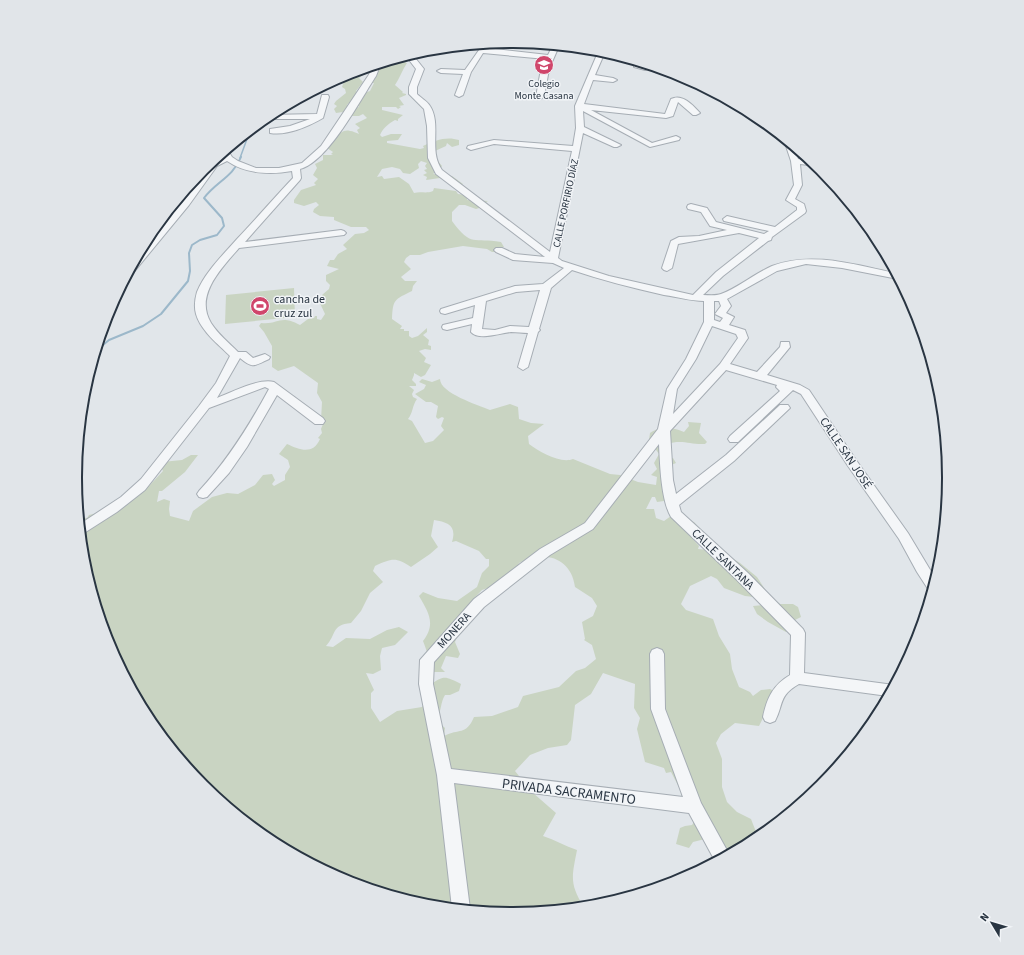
<svg xmlns="http://www.w3.org/2000/svg" width="1024" height="955" viewBox="0 0 1024 955" font-family="'Source Sans 3',sans-serif">
	<style>
		.green { fill: #c9d4c2; fill-rule: evenodd }
		.lines { fill: none; stroke-linecap: round; stroke-linejoin: round }
		.stream-far1 { stroke: #9cb8ca; stroke-width: 1.5 }
		.stream { stroke: #9cb8ca; stroke-width: 2 }
		.minor-casing { stroke: #a6adb4; stroke-width: 2 }
		.minor { fill: #f4f6f8; fill-rule: evenodd }
		.labels { text-anchor: middle; stroke-width: 3; stroke-linejoin: round; paint-order: stroke }
		.far-poi-label { font-size: 10px; fill: #293542; stroke: #f1f4f7 }
		.far-street-label { font-size: 10px; fill: #293542; stroke: #f1f4f7 }
		.poi-label { font-size: 12px; fill: #293542; stroke: #f1f4f7; text-anchor: start }
		.street-label { font-size: 12px; fill: #293542; stroke: #f1f4f7 }
		.near-street-label { font-size: 14px; fill: #293542; stroke: #f1f4f7 }
		.rim { fill: none; stroke: #293542; stroke-width: 2 }
	</style>
	<rect width="100%" height="100%" fill="#e1e6ea"/>
	<!-- green -->
	<g class="green">
		<path d="M396 59 407 63C402 70 400 78 395 85L403 92 402 93 406 94V95L399 98 404 105 399 106 401 107 398 109 396 107H382V110L403 115 398 119V121L395 120C388 124 383 128 380 135L382 137 391 134H402L398 140 387 141V143L420 149 424 148 423 146C435 140 447 136 459 140V145L452 147 447 143 446 146 435 151 437 160 442 166 440 169 433 174 452 176 463 184 461 186 440 178 426 180 427 177 423 175 427 173 424 170 427 169 425 166 427 163 421 161 418 164 419 168 410 174 403 173 400 169 392 167 382 169 377 177 382 176 384 179 399 177 409 184 414 193C421 191 426 194 433 191L434 188 456 191 458 194 466 195 468 197 467 200 488 201 486 202 489 205 476 209 465 205H459L452 212V221C472 248 473 237 501 242L504 247H500L495 252H492L487 249 463 246 428 252 420 255H410L406 258 404 262 411 269 401 277 405 281H417L413 286 412 291C394 300 393 299 392 319L402 326 400 329H404V331H409V336L412 338 418 336 427 328V332L423 335 429 340 428 345 431 346V350L425 349 419 351 426 358 424 362 431 365 425 375 421 377 414 373V375L412 380 416 384V386H409L414 390 412 394 413 397 417 399C412 406 413 413 408 419L412 421 425 443 433 441 444 430 441 426 444 418 442 417 438 419 436 417 438 406 431 402H426L415 394 424 389 426 385 419 382 422 379 432 382 440 379C440 393 478 405 490 410L510 404 518 407 519 419 531 423 544 424 528 436 529 444C539 452 561 464 573 459L610 474 620 475 638 482 656 485 657 477 651 475 657 469 654 463 659 454 649 440 650 433C663 425 670 427 684 432L689 426 688 422 701 423 699 433 707 442 705 444C690 445 683 439 667 444L669 459 673 458 676 463 669 466 664 501 657 502 655 497H652L646 509H654L656 518 664 521 671 516 694 522 701 530 692 538 699 546 698 549 721 551 740 563 757 577 768 594 780 604H793L798 607 801 617 793 621 786 632 768 622 757 614 753 606 764 605 754 597 745 596 724 588 717 579 711 576 690 586 681 604 686 610 713 619 719 636 730 654 732 669 739 687 750 692 753 696 761 690 770 689 774 691 773 698 759 726 735 723 721 734 716 743 722 759V787L727 802 737 812 751 819 758 837 754 841 715 862 718 854 707 846 705 839 693 842 689 848 676 844 680 828 685 826 692 825 696 819 685 807 681 791 671 772 666 773 664 768 645 762 637 729 640 718 634 708 635 684 603 673 591 694 575 705 571 740 567 745 548 748 530 755 515 771 532 792 556 813 543 836C555 840 565 846 577 850 572 876 569 884 584 907L512 914 427 906 345 881 269 840 203 786 149 720 109 644 84 562 79 517 87 518 89 515 97 513 92 521 106 520 110 513 128 495 149 486 163 471 162 469 159 471 162 462 182 460 191 455H198L185 472 162 491H159L157 502 164 499 170 501 169 509 170 516 189 521 193 511 212 497 227 493 238 494 255 485 263 475 272 474 275 480 272 484 274 486 285 480V475L290 467 288 460 279 454 287 444C300 450 313 455 320 439L318 438 322 433 321 429 323 424 321 420 322 402 317 393 318 383 294 366 278 371 272 367V346L264 332 259 326 261 323C279 325 279 314 300 325L308 319 314 318 315 316H317V319L321 320 325 314 318 299 322 298V295L329 289 330 285 326 281V275L339 269 327 266 330 260H334L338 254 347 249 343 245 355 234 364 233 369 230 366 227H351L334 220V217L320 216 313 212 314 209 319 205 316 202 304 206 294 203V200L301 190 316 185 314 183 318 179 313 175 317 168 315 164 323 160V155H333L331 154 333 152 327 148C334 143 339 128 350 131 353 131 356 133 359 134L357 130 360 128 355 124 367 118 363 114 359 116H350L353 108 359 107 358 105 363 98 360 96 361 94 370 91 374 83H367L372 72 386 67 384 64 381 63ZM434 520C448 522 457 526 452 542L456 541 479 551 486 559H489V566L482 573 477 587 457 601 438 598 423 592 419 596C429 613 436 624 423 641 427 651 430 660 431 672H445L441 668 446 656 458 658 460 654 455 642 461 628V613L466 610 467 606 482 590 494 586 517 571 519 563C544 550 571 557 575 587L592 598 597 606 593 616 582 622 585 639 584 640 592 645 596 659 585 668 576 671 559 687 523 696 518 707 492 716 474 717C466 736 459 728 444 736L445 728 436 720C442 711 440 703 445 695H450L459 691 461 684C445 676 444 675 430 685L426 700 422 707 397 711 380 722 371 708V693L374 690 366 673 373 674 381 670 380 656 382 648 395 645 408 632 399 627 387 630 370 639 346 638 333 647 326 646C337 634 331 625 351 623L361 611 370 593 383 582 373 571 375 566C392 558 396 557 411 567L430 554 438 547 431 536Z"/>
		<polygon points="370,67 370,70 359,78 363,82 356,91 358,93 347,105 348,108 343,112 336,113 334,109 337,106 334,104 336,101 346,93 345,89 342,87 344,81 338,78"/>
		<polygon points="294,288 295,317 225,324 226,295"/>
	</g>
	<g class="lines">
		<!-- stream-far1 -->
		<g class="stream-far1">
			<polyline points="304,96 315,93 316,90"/>
			<polyline points="240,158 247,139 247,133"/>
		</g>
		<!-- stream -->
		<path class="stream" d="M97 350 109 340 143 326 161 314 188 281 190 271 189 253 192 245 200 240 217 235 224 226 222 218 204 198C216 182 233 177 241 157"/>
		<!-- minor casing -->
		<g class="minor-casing">
			<g id="minor">
				<polygon points="553,45 559,46 549,69 544,97 540,99 536,97 541,69 546,59 483,53 471,72 463,95 459,97 455,95 463,74 441,73 437,71 441,69 465,70 479,50 487,48 548,55"/>
				<path d="M599 50 605 52 595 75 613 78 617 80 613 82 593 80 584 104 665 114 671 99C682 93 693 105 700 113L696 115H693L678 102 673 116 666 118 591 110 652 143 676 136 680 138 679 140 650 147 583 111 584 127 621 145 617 147H614L583 133 558 258 562 261 609 276 693 295 716 272 759 238 739 233 678 244 672 268 667 271 664 270 662 268 671 241 679 237 699 236 727 230 710 226 701 212 688 209 687 207 688 205 691 204 707 208 716 222 764 234 769 231 724 221 723 219 727 216 775 227 797 210V207L786 200 794 185 791 161 785 143 786 141 795 147 798 159 811 161 817 166 800 164 802 185 795 199 804 204 806 211 805 213 772 237 771 240 768 241 723 276 703 295C709 295 716 296 721 294 739 287 754 274 772 266 812 251 855 265 895 273L898 279 842 268 806 264 777 271 727 299 731 306 726 313 734 317 729 325 745 330 748 338 730 364 757 372 780 347 781 342H789L790 347 767 375 800 385 809 390 856 460 908 533 935 578 932 590 928 589 917 572 899 539 848 466 801 394 793 390 738 442H730L728 439 730 436 780 391 776 387 777 385 726 370 670 431 673 480 676 494 726 455 780 405H788L790 408 734 461 679 505 681 512 748 573 803 629 805 633 804 673 894 685 888 696 799 684C778 696 784 704 775 721L770 723 765 721 763 717C767 698 773 685 790 675L791 635 738 581 671 517C661 500 660 464 659 444L593 529 550 555 484 607 434 662 433 684 451 769 683 797 651 709 650 654 652 650 657 648 662 650 664 654 665 709 701 803 729 854 715 861 689 813 454 783 470 909 452 908 437 775 419 684 420 660 474 599 540 549 585 523 658 429 667 389 686 359 704 322V301C691 301 678 297 664 295 633 288 602 280 572 270L551 288 539 329 540 330 538 332 528 367 523 370 518 367 528 333C522 333 517 332 511 332 501 333 479 341 471 332L472 324 447 330 443 329 442 327 443 325 473 318 475 305 445 314 441 313 440 311 441 309 515 286 543 284 564 268 553 263 513 260 496 252 494 250 496 248H502L515 254 545 257 436 174 428 158 427 126 424 109 409 94V87L416 69 406 56 412 54 424 69 417 87V94C421 98 427 101 430 106 442 125 428 150 442 170L550 252 572 151 494 144 471 150 467 148 468 146 494 140 573 146 576 128 575 106ZM540 290 529 327 510 326 495 330 482 329 486 301 516 292ZM714 301H719L721 306 715 314 723 318 720 322 714 320ZM712 326 736 334 738 338 720 364 673 414 677 389 696 359Z"/>
				<path d="M381 63 376 76C360 100 328 162 300 169L301 178 300 180 245 242 341 230 344 231 346 233 344 235 239 248C222 268 194 295 211 323 218 334 229 343 238 352H246L253 358 265 354 270 357 269 359C254 366 253 369 240 358L217 398C232 392 259 378 274 382L323 418 325 421 323 424H315L277 395 247 447 229 473 207 497 203 498 199 497 197 494 199 491C228 460 249 426 269 389L265 387 209 408 145 490 117 512 81 535 80 524 121 497 141 479 199 406 216 383 230 356C218 344 201 331 196 314 194 307 195 299 197 292 205 272 224 254 237 239 256 219 274 198 293 178L292 171C271 175 246 174 227 161L217 166 189 205 133 273H128L139 254 183 201 211 163 223 157 222 154 227 149 232 157 238 161 256 168H279L302 163 321 146 368 76 374 66Z"/>
				<polygon points="634,63 637,63 653,66 645,70 634,67"/>
				<path d="M322 95H328L329 97 323 118C309 126 287 136 270 133V129L290 126 310 119H264L269 115 317 114Z"/>
			</g>
		</g>
		<!-- minor -->
		<use href="#minor" class="minor"/>
	</g>
	<!-- icons -->
	<defs>
		<g id="school-disc" transform="scale(1)"><circle r="9.5" fill="#d0466b" stroke="#f1f4f7"/><path d="M0-5L7-2L0 1L-7-2ZM-4 1L0 2.5L4 1V4Q0 6-4 4Z" fill="#fff"/></g>
		<g id="stadium-disc" transform="scale(1)"><circle r="9.5" fill="#d0466b" stroke="#f1f4f7"/><path d="M0-5a6.5 5 0 1 0 0 10a6.5 5 0 1 0 0-10ZM-3.5-1.8h7v3.6h-7Z" fill="#fff"/></g>
	</defs>
	<g fill-rule="evenodd">
		<use href="#school-disc" x="544" y="65"/>
		<use href="#stadium-disc" x="260" y="306"/>
	</g>
	<g class="labels">
		<!-- far-poi labels -->
		<g class="far-poi-label">
			<text x="544" y="87">Colegio<tspan x="544" dy="12">Monte Casana</tspan></text>
		</g>
		<!-- far-street labels -->
		<g class="far-street-label">
			<text transform="translate(565 203) rotate(-78)" y="4">CALLE PORFIRIO DÍAZ</text>
		</g>
		<!-- poi labels -->
		<g class="poi-label">
			<text x="274" y="303">cancha de<tspan x="274" dy="14">cruz zul</tspan></text>
		</g>
		<!-- street labels -->
		<g class="street-label">
			<text transform="translate(846 453) rotate(56)" y="4">CALLE SAN JOSÉ</text>
			<text transform="translate(723 559) rotate(44)" y="4">CALLE SANTANA</text>
			<text transform="translate(454 630) rotate(-48)" y="4">MONERA</text>
		</g>
		<!-- near-street labels -->
		<g class="near-street-label">
			<text transform="translate(569 791) rotate(7)" y="5">PRIVADA SACRAMENTO</text>
		</g>
	</g>
	<!-- crop -->
	<path d="M0 0H1024V955H0ZM511 48H513A429 429 0 0 1 942 477V478A429 429 0 0 1 513 907H511A429 429 0 0 1 82 478V477A429 429 0 0 1 511 48Z" fill="#e1e5e9" fill-rule="evenodd"/>
	<path class="rim" d="M511 48H513A429 429 0 0 1 942 477V478A429 429 0 0 1 513 907H511A429 429 0 0 1 82 478V477A429 429 0 0 1 511 48Z"/>
	<!-- north arrow -->
	<g transform="translate(992 923) rotate(308)" stroke="#f1f4f7" stroke-width="3" paint-order="stroke">
	<path d="M0-3L7 15L0 10L-7 15Z" fill="#293542"/>
	<text y="-6" font-size="11" font-weight="bold" text-anchor="middle" fill="#293542">N</text>
	</g>
</svg>
